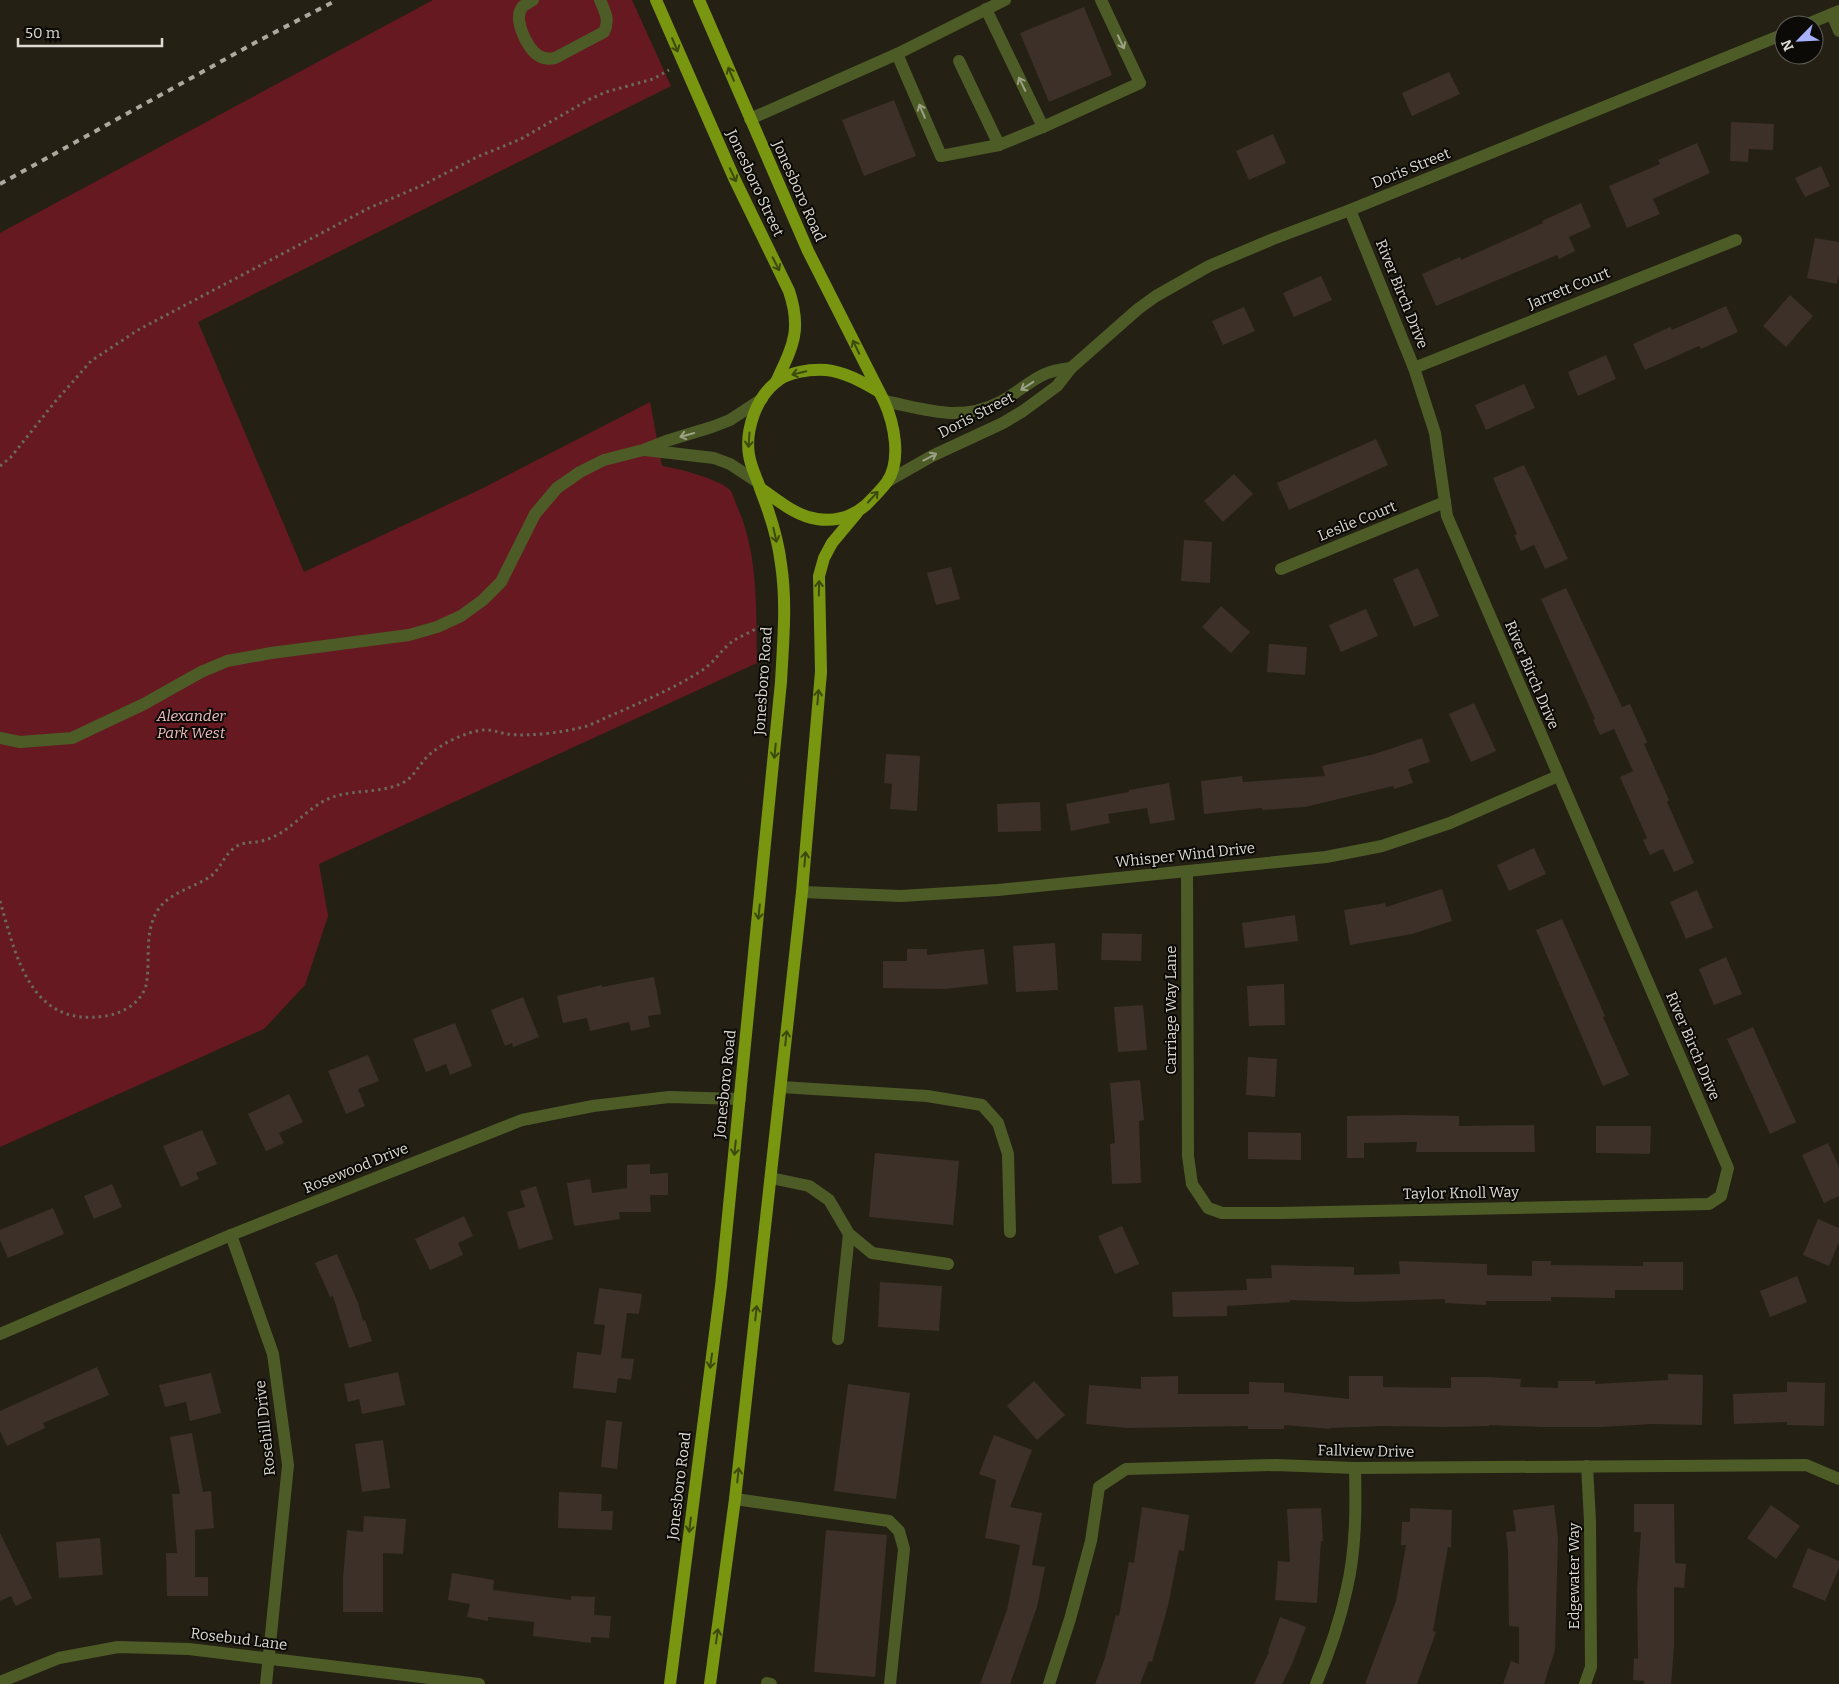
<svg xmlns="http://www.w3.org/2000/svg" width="1839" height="1684" viewBox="0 0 1839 1684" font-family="Bitter,serif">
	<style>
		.green { fill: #661920 }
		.building { fill: #3c3028 }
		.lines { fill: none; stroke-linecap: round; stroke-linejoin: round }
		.path { stroke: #6c685e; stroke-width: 3; stroke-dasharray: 2.5 4; stroke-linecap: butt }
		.minor { stroke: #4d5c27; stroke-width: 12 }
		.major { stroke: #799611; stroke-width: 12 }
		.rail { stroke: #ada9a0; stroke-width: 4; stroke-dasharray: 6 6; stroke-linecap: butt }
		.oneway { stroke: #9ca185 }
		.oneway2 { stroke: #3d490b }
		.labels { text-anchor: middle; stroke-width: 4; stroke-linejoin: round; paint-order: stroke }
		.street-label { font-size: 15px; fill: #dddad2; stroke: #0c0a06 }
		.park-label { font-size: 15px; font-style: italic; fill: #f0bdbc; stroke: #0c0a06 }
	</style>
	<rect width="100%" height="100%" fill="#252014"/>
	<!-- green -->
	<path class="green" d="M433 0H632L671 86 198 322 304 572 479 490 650 402 662 466C677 468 719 479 730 490 733 494 735 500 736 504 759 553 756 611 757 663L319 864 328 916 305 985 264 1029 0 1147V233Z"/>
	<!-- building -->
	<g class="building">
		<polygon points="1084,7 1112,75 1049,102 1020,33"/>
		<polygon points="1449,72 1460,94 1412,116 1402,93"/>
		<polygon points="894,100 916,156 864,176 842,120"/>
		<polygon points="1731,122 1774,124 1773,150 1749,149 1748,162 1730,161"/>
		<polygon points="1273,134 1286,163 1249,180 1236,151"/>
		<polygon points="1697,143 1710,173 1653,199 1660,214 1627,228 1609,186 1660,164 1658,160"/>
		<polygon points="1821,166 1830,186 1805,197 1795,178"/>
		<polygon points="1581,203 1591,227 1569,237 1575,251 1559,259 1557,255 1436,306 1422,274 1460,257 1461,260 1543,223 1542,221"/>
		<polygon points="1815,238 1839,242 1839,274 1837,284 1807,278"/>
		<polygon points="1321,276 1332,300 1294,317 1283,293"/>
		<polygon points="1790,295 1813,316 1786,347 1763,326"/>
		<polygon points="1726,306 1738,332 1701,349 1699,346 1645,370 1633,344 1670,327 1672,330"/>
		<polygon points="1244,307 1255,331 1223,345 1212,321"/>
		<polygon points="1606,355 1616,379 1578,396 1568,372"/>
		<polygon points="1524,384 1535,408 1486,430 1475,405"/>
		<polygon points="1376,439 1388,465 1289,510 1277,483"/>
		<polygon points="1524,465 1568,559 1545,569 1534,545 1521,551 1514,535 1517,534 1493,478"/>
		<polygon points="1234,474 1253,494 1223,522 1204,501"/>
		<polygon points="1184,540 1212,542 1210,583 1181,581"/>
		<polygon points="951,567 960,599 936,605 927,573"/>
		<polygon points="1418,568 1439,616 1414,627 1393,579"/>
		<polygon points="1566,588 1622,707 1630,704 1647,742 1644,744 1669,800 1667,802 1694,863 1674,872 1663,849 1650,855 1643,840 1647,838 1620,777 1633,771 1614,729 1600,735 1593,720 1595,719 1541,599"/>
		<polygon points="1221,606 1250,632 1231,653 1202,627"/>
		<polygon points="1366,609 1378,636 1341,652 1329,625"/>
		<polygon points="1269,644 1307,647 1305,675 1267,672"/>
		<polygon points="1474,703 1496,751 1471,762 1449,714"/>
		<polygon points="1422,738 1430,762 1408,769 1413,783 1394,789 1393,786 1305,807 1262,810 1262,808 1204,814 1201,781 1242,776 1243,782 1325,776 1322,766 1375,754"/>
		<polygon points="886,754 920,756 917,811 890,809 892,784 884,783"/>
		<polygon points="1169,783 1175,820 1150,824 1147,808 1108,814 1110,823 1071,831 1066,804 1129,792 1129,790"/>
		<polygon points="1040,802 1041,831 998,832 997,804"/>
		<polygon points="1534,848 1546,874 1509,891 1497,865"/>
		<polygon points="1442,889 1452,921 1412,934 1350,945 1344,910 1385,903 1386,907"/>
		<polygon points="1697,890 1713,928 1686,939 1670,902"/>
		<polygon points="1295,915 1298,941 1245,948 1242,923"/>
		<polygon points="1562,919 1605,1016 1603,1017 1629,1075 1603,1086 1536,930"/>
		<polygon points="1102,933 1142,934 1141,961 1101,960"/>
		<polygon points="1055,943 1058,990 1016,992 1013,946"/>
		<polygon points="907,949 927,949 927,955 984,949 988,984 946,989 883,988 883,961 907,961"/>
		<polygon points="1726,957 1742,994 1714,1005 1699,969"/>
		<polygon points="654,977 661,1014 648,1016 650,1027 631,1031 629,1022 590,1031 587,1018 563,1023 557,996 602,985 602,987"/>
		<polygon points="1284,984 1285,1025 1249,1026 1247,986"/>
		<polygon points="523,997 539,1037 513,1047 512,1043 505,1046 491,1010"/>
		<polygon points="1143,1005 1147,1050 1118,1052 1114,1007"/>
		<polygon points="455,1023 472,1066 450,1075 446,1064 426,1072 413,1039"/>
		<polygon points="1753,1027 1796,1122 1770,1134 1727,1039"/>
		<polygon points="368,1055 379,1081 358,1089 365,1106 346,1114 328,1071"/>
		<polygon points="1248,1057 1277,1059 1275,1097 1246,1095"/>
		<polygon points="1140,1080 1144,1120 1139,1121 1141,1183 1112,1184 1110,1144 1115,1143 1110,1083"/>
		<polygon points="289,1094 303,1122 279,1133 284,1143 266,1151 248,1114"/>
		<polygon points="1406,1115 1459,1116 1459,1126 1534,1125 1535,1152 1416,1152 1417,1142 1364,1143 1364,1158 1347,1158 1347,1116"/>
		<polygon points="1596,1126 1651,1126 1650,1154 1596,1153"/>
		<polygon points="202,1130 217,1164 196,1173 199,1179 181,1187 163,1146"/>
		<polygon points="1248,1132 1301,1133 1301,1160 1248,1159"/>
		<polygon points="1828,1143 1839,1167 1839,1196 1824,1203 1802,1155"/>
		<polygon points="875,1153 959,1161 953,1225 869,1217"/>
		<polygon points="650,1164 650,1174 668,1173 668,1195 650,1195 651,1212 619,1212 620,1219 574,1226 567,1183 590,1179 592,1193 627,1188 627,1165"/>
		<polygon points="112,1184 122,1207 94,1219 84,1196"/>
		<polygon points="536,1186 553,1239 519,1249 507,1212 525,1207 520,1191"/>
		<polygon points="53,1208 64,1234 8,1258 0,1240 0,1230"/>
		<polygon points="464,1216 473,1236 458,1243 463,1255 430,1270 415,1239"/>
		<polygon points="1818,1219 1839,1228 1839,1242 1829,1266 1803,1255"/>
		<polygon points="1122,1226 1139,1264 1115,1274 1098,1236"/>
		<polygon points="337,1254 358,1303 363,1321 365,1320 372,1341 349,1348 333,1296 330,1297 315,1263"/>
		<polygon points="1399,1261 1487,1264 1487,1275 1532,1276 1532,1261 1551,1261 1551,1265 1643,1266 1643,1262 1683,1262 1683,1290 1615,1290 1615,1298 1551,1297 1551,1301 1486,1301 1486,1305 1445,1303 1445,1299 1353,1302 1290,1300 1290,1302 1227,1306 1227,1316 1173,1317 1172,1292 1247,1290 1246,1279 1272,1278 1271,1265 1354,1267 1354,1275 1400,1274"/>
		<polygon points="1797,1276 1807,1302 1770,1317 1760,1291"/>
		<polygon points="880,1282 942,1286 939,1331 878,1327"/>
		<polygon points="599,1288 642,1294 639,1314 627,1313 621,1358 634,1359 631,1380 618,1378 616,1393 573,1388 577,1352 601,1355 605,1325 594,1324"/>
		<polygon points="97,1367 109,1395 43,1423 45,1428 7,1446 0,1431 0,1411"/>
		<polygon points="398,1372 405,1405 362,1414 359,1399 348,1402 344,1384"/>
		<polygon points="211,1373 221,1413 190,1421 186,1402 165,1407 159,1385"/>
		<polygon points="1668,1374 1703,1375 1702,1425 1653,1424 1601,1427 1541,1427 1489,1425 1489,1426 1448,1427 1383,1426 1330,1428 1330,1429 1284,1425 1284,1429 1248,1429 1248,1426 1127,1428 1086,1424 1089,1385 1141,1389 1141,1377 1178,1376 1178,1394 1249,1394 1249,1382 1284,1383 1284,1392 1349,1399 1349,1376 1383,1376 1383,1387 1451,1388 1451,1377 1488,1377 1521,1379 1520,1387 1558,1388 1558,1381 1595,1381 1595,1384 1668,1380"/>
		<polygon points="1034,1381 1065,1415 1037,1440 1007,1406"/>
		<polygon points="1787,1382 1825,1383 1824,1426 1787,1425 1787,1422 1734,1424 1733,1394 1787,1392"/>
		<polygon points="848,1384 910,1393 896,1499 834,1491"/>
		<polygon points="606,1420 622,1422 617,1469 601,1467"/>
		<polygon points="192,1433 203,1492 211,1491 214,1528 195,1530 195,1577 208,1577 208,1596 167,1596 166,1553 177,1553 172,1494 180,1494 170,1437"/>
		<polygon points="994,1435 1032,1450 1010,1507 1042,1513 1032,1565 1045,1567 1037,1607 1010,1684 980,1684 1007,1610 1020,1545 985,1538 996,1480 979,1474"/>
		<polygon points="383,1440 390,1488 362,1492 355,1444"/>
		<polygon points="559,1492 602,1494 601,1511 613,1511 612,1530 558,1528"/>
		<polygon points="1634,1504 1674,1504 1675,1563 1686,1564 1684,1588 1674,1587 1674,1646 1671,1684 1644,1684 1644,1681 1633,1680 1634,1658 1638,1659 1637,1590 1641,1532 1634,1532"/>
		<polygon points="1554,1505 1558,1538 1555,1650 1544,1684 1503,1684 1511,1661 1519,1664 1519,1627 1509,1626 1508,1551 1506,1532 1516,1531 1513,1510"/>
		<polygon points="1771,1505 1800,1526 1776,1559 1747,1538"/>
		<polygon points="1142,1507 1189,1515 1184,1551 1179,1550 1168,1606 1152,1662 1149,1661 1140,1684 1095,1684 1104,1661 1116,1615 1119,1616 1129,1562 1134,1563"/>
		<polygon points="1321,1508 1323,1541 1321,1541 1317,1603 1275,1600 1278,1561 1290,1562 1287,1509"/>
		<polygon points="1410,1508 1452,1510 1451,1547 1448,1547 1433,1631 1436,1632 1417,1684 1365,1684 1396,1601 1406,1545 1401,1545 1402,1522 1410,1522"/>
		<polygon points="364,1516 406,1519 403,1554 383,1553 383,1612 343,1612 343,1578 347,1530 363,1532"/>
		<polygon points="826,1530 887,1535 875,1677 814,1672"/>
		<polygon points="0,1533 32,1598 16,1606 11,1596 0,1601"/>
		<polygon points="100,1538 103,1575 59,1578 56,1542"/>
		<polygon points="1808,1548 1839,1561 1839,1568 1825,1601 1792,1587"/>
		<polygon points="452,1573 494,1580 493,1590 571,1600 571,1596 595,1597 594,1615 611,1616 609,1638 591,1637 591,1643 533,1636 534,1622 488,1617 488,1621 467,1617 470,1604 448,1600"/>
		<polygon points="1280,1617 1306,1627 1292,1664 1282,1684 1254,1684 1269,1652 1268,1651"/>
	</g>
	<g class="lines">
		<!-- path -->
		<g class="path">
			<polyline points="0,466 11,457 54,403 91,361 138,330 369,208 421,186 477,157 521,139 588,100 606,92 653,79 669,70"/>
			<path d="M0 901C16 956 30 1028 105 1016 123 1014 145 1001 147 980 150 956 144 928 160 907 172 892 195 887 211 876 220 869 224 856 233 849 243 840 254 844 265 840 292 832 307 806 333 797 356 789 384 794 406 781 416 774 420 763 429 755 442 743 466 732 483 730 492 729 499 733 507 734 528 737 567 732 587 726 598 722 608 716 619 712 648 699 677 687 704 669 715 661 722 649 733 641 741 636 751 632 759 627"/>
		</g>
		<!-- minor -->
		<g class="minor">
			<path d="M533 0C530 2 526 4 523 6 512 18 527 49 539 56 544 59 550 59 555 58L604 32C610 19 605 12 600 0"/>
			<polyline points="986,9 1043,127"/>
			<polyline points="1832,14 1839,31"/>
			<polyline points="1805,25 1839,11"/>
			<polyline points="897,54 941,156 999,145 1043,127 1140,83 1101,0"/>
			<polyline points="959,61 999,145"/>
			<polyline points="750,119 897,54 1005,0"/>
			<polyline points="1414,368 1736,240"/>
			<path d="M884 401C925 409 959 423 1000 402 1016 394 1029 381 1045 374 1053 370 1063 369 1071 368"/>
			<polyline points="645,450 714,458 730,464 756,481"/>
			<polyline points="888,481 932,456 1003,423 1023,411 1057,386 1071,368 1138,309 1156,296 1209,266 1273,239 1350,210 1784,34"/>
			<polyline points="1281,569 1445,502"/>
			<polyline points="0,738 20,742 72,738 144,704 201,672 227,661 271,653 409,635 437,627 461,616 483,600 501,582 535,514 557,488 580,472 604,460 643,450 666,441 712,427 730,420 762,399"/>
			<polyline points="1187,872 1188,1156 1192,1184 1208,1208 1222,1213 1279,1213 1709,1204 1721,1196 1728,1168 1447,516 1435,433 1414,368 1350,210"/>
			<polyline points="802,892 901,896 998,890 1326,857 1382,846 1450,823 1558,776"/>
			<polyline points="781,1087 927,1096 982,1105 998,1123 1008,1154 1010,1232"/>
			<polyline points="771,1178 809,1186 829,1200 849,1234 872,1253 948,1264"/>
			<polyline points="231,1235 273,1354 288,1465 266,1684"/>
			<polyline points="0,1334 231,1235 522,1120 593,1106 669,1097 740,1099"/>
			<polyline points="838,1339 849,1234"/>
			<polyline points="735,1499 889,1521 899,1531 904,1549 890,1684"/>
			<polyline points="0,1682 59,1658 118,1647 189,1649 479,1684"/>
			<polyline points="767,1683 771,1684"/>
			<polyline points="1049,1684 1070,1619 1091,1541 1099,1487 1126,1469 1275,1465 1355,1468 1806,1465 1839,1479"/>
			<path d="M1316 1684C1329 1653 1340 1621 1347 1588 1356 1549 1356 1508 1355 1468"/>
			<polyline points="1585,1684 1591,1667 1590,1521 1587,1466"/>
		</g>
		<!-- major -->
		<g class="major">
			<path d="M656 0 734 178 789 291C802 330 793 346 776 382"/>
			<path d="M699 0 808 251 884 401C894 423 902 460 887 482 881 490 873 498 866 505 852 517 836 522 817 519 795 516 778 500 760 488"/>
			<path d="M670 1684 721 1286 781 682C783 643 787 603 781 564 778 539 770 514 761 491 757 478 751 468 749 455 745 430 756 399 775 383 787 372 810 369 826 370 845 372 862 382 878 391"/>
			<polyline points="710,1684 735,1499 802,892 821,672 819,576 824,558 832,543 857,513"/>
		</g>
		<!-- rail -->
		<polyline class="rail" points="0,184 258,41 337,0"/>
	</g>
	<!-- one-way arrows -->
	<defs><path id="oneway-shaft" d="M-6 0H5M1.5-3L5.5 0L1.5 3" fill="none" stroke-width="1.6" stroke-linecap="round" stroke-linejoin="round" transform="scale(1.25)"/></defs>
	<g class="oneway">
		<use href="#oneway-shaft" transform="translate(1121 42) rotate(65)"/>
		<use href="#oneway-shaft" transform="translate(1022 84) rotate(-116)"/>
		<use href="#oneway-shaft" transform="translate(922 111) rotate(-113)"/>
		<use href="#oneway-shaft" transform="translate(1027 386) rotate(147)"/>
		<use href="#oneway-shaft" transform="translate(687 435) rotate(164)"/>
		<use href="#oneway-shaft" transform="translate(930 457) rotate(-28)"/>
	</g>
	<g class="oneway2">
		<use href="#oneway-shaft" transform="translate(675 45) rotate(67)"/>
		<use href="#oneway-shaft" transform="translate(731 74) rotate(-113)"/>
		<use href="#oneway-shaft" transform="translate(733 175) rotate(65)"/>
		<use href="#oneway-shaft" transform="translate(776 264) rotate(63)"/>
		<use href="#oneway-shaft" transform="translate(856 347) rotate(-116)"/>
		<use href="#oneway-shaft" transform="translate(799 373) rotate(167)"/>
		<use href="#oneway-shaft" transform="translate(749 440) rotate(94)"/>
		<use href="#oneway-shaft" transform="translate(873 497) rotate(-47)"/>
		<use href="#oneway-shaft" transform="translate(775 535) rotate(77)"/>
		<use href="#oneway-shaft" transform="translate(819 588) rotate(-89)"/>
		<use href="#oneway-shaft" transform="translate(818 697) rotate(-85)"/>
		<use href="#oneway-shaft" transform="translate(775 751) rotate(96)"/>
		<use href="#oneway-shaft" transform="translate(805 859) rotate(-85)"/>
		<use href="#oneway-shaft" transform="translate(759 912) rotate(96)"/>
		<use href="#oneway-shaft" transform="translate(786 1038) rotate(-84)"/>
		<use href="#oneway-shaft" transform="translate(735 1148) rotate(96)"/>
		<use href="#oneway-shaft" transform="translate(756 1313) rotate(-84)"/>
		<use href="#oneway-shaft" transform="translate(711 1361) rotate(98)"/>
		<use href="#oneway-shaft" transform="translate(738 1475) rotate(-84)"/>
		<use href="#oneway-shaft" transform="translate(690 1525) rotate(97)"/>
		<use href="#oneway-shaft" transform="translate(717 1636) rotate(-82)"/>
	</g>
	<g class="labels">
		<!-- street labels -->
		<g class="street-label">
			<text transform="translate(1411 168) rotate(-22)" y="5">Doris Street</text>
			<text transform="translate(755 183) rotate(65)" y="5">Jonesboro Street</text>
			<text transform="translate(799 191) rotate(66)" y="5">Jonesboro Road</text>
			<text transform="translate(1569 288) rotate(-22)" y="5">Jarrett Court</text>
			<text transform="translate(1402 294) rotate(68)" y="5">River Birch Drive</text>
			<text transform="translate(976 415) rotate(-27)" y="5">Doris Street</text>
			<text transform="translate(1357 521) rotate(-22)" y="5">Leslie Court</text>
			<text transform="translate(1532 675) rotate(67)" y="5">River Birch Drive</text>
			<text transform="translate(763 681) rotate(-86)" y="5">Jonesboro Road</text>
			<text transform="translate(1185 855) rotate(-6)" y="5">Whisper Wind Drive</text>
			<text transform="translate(1171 1010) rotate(-90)" y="5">Carriage Way Lane</text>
			<text transform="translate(1693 1046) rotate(67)" y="5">River Birch Drive</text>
			<text transform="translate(725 1084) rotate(-84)" y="5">Jonesboro Road</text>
			<text transform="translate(356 1168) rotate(-22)" y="5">Rosewood Drive</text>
			<text transform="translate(1461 1193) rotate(-1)" y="5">Taylor Knoll Way</text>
			<text transform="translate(265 1428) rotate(-96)" y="5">Rosehill Drive</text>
			<text transform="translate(1366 1451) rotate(1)" y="5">Fallview Drive</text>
			<text transform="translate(679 1486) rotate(-83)" y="5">Jonesboro Road</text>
			<text transform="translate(1574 1576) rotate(-90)" y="5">Edgewater Way</text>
			<text transform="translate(239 1639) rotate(7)" y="5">Rosebud Lane</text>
		</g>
		<!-- park labels -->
		<g class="park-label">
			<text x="191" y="721">Alexander<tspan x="191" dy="17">Park West</tspan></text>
		</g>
	</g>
	<!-- north arrow -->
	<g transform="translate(1799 40) rotate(246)"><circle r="24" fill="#0c0a06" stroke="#605d58"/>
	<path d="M0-4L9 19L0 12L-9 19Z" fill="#a7b1fc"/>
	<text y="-8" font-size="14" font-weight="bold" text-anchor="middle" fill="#dddad2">N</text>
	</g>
	<!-- scale -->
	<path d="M18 38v8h144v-8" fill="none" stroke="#dddad2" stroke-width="2.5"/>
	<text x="25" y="38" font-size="15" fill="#dddad2" stroke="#0c0a06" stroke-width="4" paint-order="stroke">50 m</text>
</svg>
